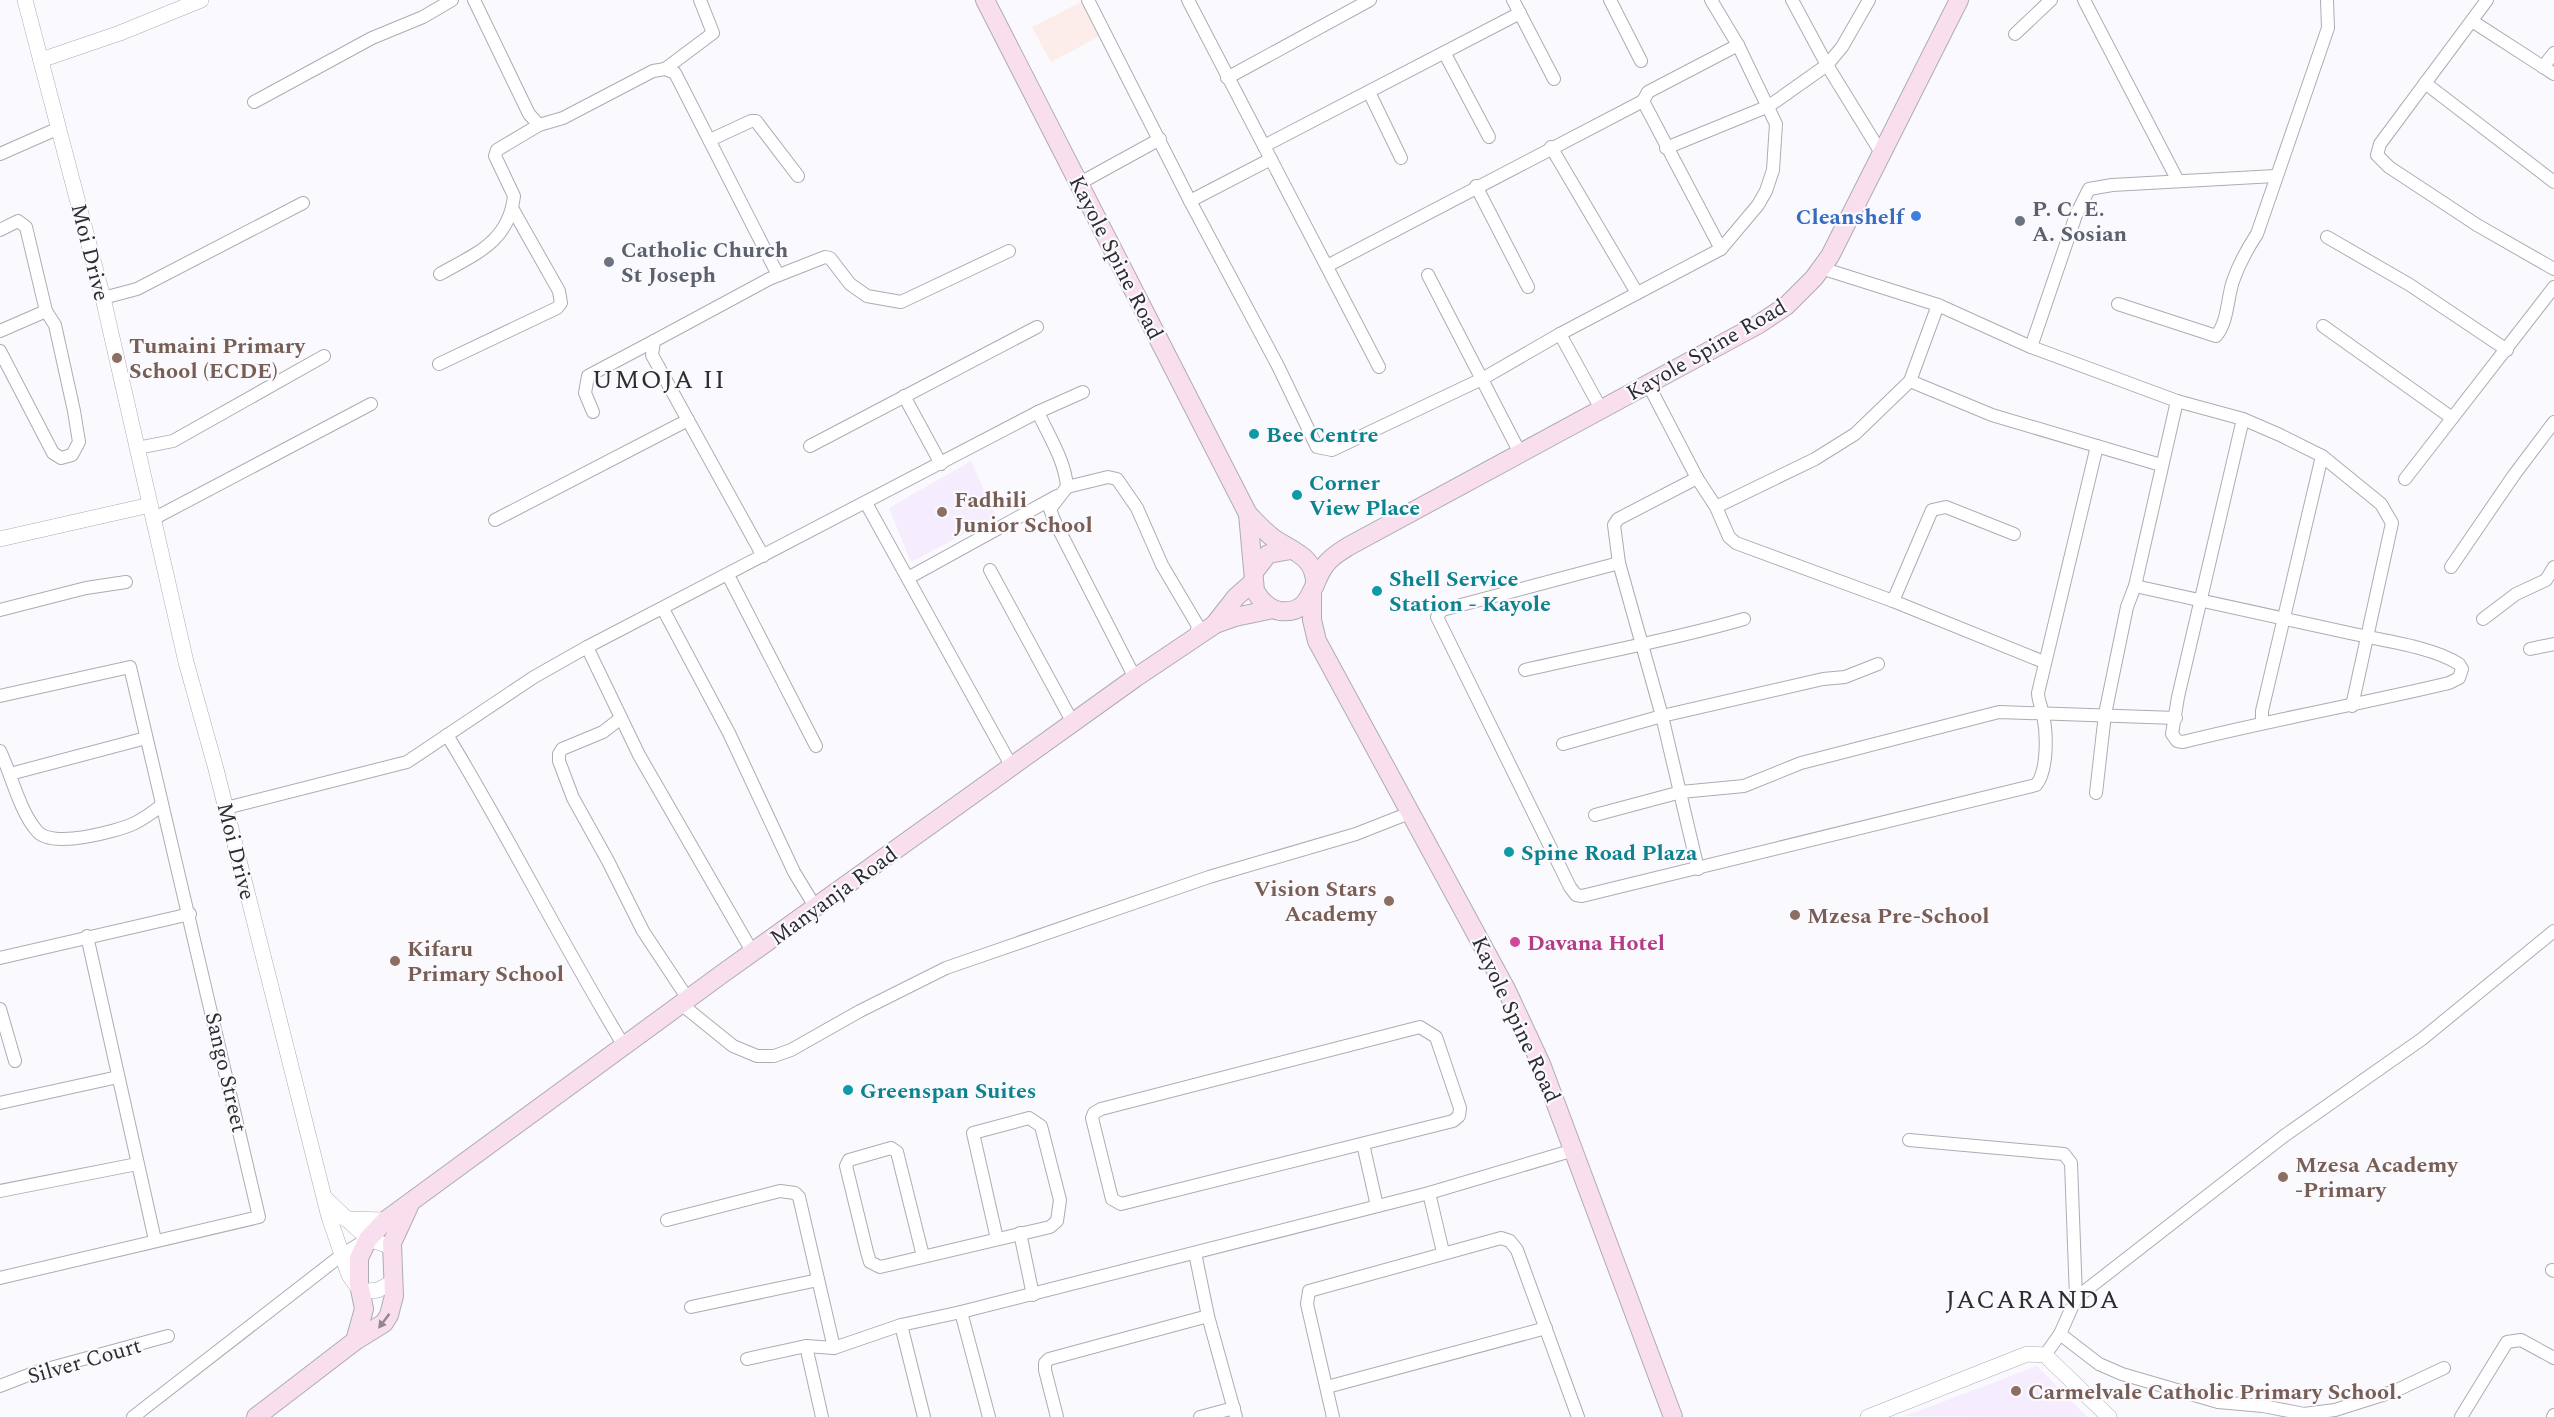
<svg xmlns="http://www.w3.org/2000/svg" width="2554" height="1417" viewBox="0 0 2554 1417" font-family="Spectral,serif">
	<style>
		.commercial { fill: #fcecea }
		.education { fill: #f5ecfd }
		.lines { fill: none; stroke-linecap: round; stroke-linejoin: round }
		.minor-casing { stroke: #adacb3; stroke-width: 14 }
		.tertiary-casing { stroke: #adacb3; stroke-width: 16 }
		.secondary-casing { stroke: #adacb3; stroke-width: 20 }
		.minor { stroke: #fff; stroke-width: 12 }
		.tertiary { stroke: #fff; stroke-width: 15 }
		.secondary { stroke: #f9dfed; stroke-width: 18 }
		.oneway { fill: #93868e }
		.shop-dot { fill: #3f7fe0; stroke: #faf9fe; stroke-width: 2 }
		.worship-dot { fill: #6b7280; stroke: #faf9fe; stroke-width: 2 }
		.education-dot { fill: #8d6e63; stroke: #faf9fe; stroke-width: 2 }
		.culture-dot { fill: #0f9aa8; stroke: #faf9fe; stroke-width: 2 }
		.hotel-dot { fill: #d1479c; stroke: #faf9fe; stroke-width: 2 }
		.labels { text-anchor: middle; stroke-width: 4.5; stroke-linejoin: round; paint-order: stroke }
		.worship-label { font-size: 22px; font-weight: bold; fill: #5b616d; stroke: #faf9fe; text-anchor: start }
		.shop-label { font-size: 22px; font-weight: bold; fill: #366cbe; stroke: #faf9fe; text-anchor: end }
		.street-label { font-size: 22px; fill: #2d2c2f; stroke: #faf9fe }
		.education-label { font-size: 22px; font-weight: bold; fill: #785e54; stroke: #faf9fe; text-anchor: start }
		.culture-label { font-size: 22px; font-weight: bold; fill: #0d838f; stroke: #faf9fe; text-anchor: start }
		.hotel-label { font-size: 22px; font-weight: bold; fill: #b23c85; stroke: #faf9fe; text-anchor: start }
		.quarter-label { font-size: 26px; letter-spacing: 1.5px; fill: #2d2c2f; stroke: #faf9fe }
	</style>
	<rect width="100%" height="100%" fill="#faf9fe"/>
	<!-- commercial -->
	<polygon class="commercial" points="1081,2 1100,36 1051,62 1032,27"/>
	<!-- education -->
	<g class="education">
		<polygon points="971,461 996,517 911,562 889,508"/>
		<polygon points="2037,1366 2087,1417 1905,1416"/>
	</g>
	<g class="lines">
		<!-- minor casing -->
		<g class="minor-casing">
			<g id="minor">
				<polyline points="474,0 529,114 539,125"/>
				<polyline points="1088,0 1190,201 1278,366 1313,439 1317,447 1332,450 1482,379 1560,334 1721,249 1758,205 1766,191 1773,170 1776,124 1738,45 1711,0"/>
				<polyline points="1188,0 1379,367"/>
				<polyline points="1513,0 1554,79"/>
				<polyline points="1610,0 1641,61"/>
				<polyline points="1869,0 1842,47 1827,65 1883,156"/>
				<polyline points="2084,0 2178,181"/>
				<polyline points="2487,0 2380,144 2377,155 2389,167 2477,225 2554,269"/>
				<polyline points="2472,21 2554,74"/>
				<polyline points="2015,34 2051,0"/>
				<polyline points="1445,54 1489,137"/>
				<polyline points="2543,67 2554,53"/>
				<polyline points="665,69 713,33 700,0"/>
				<polyline points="1227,78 1370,0"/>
				<polyline points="2425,83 2554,182"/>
				<polyline points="1369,92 1401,158"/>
				<polyline points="254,102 372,38 423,17 452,0"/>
				<polyline points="710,140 751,121 756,121 798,176"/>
				<polyline points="1264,146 1520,13"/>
				<polyline points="1551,147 1637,293"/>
				<polyline points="1666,148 1769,106 1827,65 1792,0"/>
				<polyline points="0,154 59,128"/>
				<polyline points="1080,183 1160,139"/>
				<polyline points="1476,186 1528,287"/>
				<polyline points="1190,201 1271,159"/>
				<polyline points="0,230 18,221 26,227 46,311 55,325 74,411 79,442 72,455 61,458 53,453 0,351"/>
				<polyline points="2327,237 2410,285 2507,350"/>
				<polyline points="1721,249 1643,101 1648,92 1738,45"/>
				<polyline points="1327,266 1643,101"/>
				<polyline points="1821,268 1938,305 2031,347 2177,401 2243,419 2280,435 2322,456 2381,504 2392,523 2352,706"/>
				<path d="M440 274C475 254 509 242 514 196L495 156 497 150 539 125 563 118 653 71 665 69 675 73 778 275"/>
				<polyline points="1428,275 1520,453"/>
				<polyline points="103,298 137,289 303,203"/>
				<path d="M2118 304 2216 336C2228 322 2227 299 2233 281 2239 264 2247 249 2257 234L2328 28 2327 0"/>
				<polyline points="2323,326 2452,418"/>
				<polyline points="0,331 46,311"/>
				<polyline points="1560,334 1601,409"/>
				<polyline points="2031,347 2076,215 2089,189 2112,185 2275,176"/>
				<polyline points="439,364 557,308 561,303 559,291 512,208"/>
				<polyline points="1910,381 1992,415 2161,465"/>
				<polyline points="1648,384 1697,478 1716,507 1729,537 1736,543 1893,601 2044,662"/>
				<polyline points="904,396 941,464"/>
				<polyline points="593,412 585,393 588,376 654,341"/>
				<polyline points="1038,412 1083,392"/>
				<polyline points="810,446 1037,327"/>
				<polyline points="137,448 173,441 324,356"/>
				<polyline points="1697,478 1618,519 1614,525 1619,563 1662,716 1698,869"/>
				<polyline points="2405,479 2554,287"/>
				<polyline points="1067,487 1108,477 1117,479 1137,508 1162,565 1198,626 1195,637"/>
				<polyline points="866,503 1012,767"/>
				<polyline points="1716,507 1815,459 1855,434 1910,381 1938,305"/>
				<polyline points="153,519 371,404"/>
				<polyline points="495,520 688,420"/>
				<polyline points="763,556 652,355 654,341 769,279 825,257 830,258 850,284 867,296 901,302 1009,251"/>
				<path d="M1619 563 1442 610 1437 617 1570 887 1576 895 1582 896 2036 785C2048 771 2047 733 2043 715 2042 707 2038 701 2038 693L2097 446"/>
				<polyline points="2451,567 2514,475 2554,422"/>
				<polyline points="990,570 1073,723"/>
				<polyline points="728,575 816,746"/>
				<polyline points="908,578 1057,496"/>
				<path d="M2135 586C2208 602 2281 618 2354 634 2385 641 2433 647 2459 664L2462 669 2459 678 2449 683C2361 704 2271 720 2183 742L2177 741 2172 734 2178 697 2243 419"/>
				<polyline points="1893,601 1932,510 1946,507 2014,534"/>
				<polyline points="663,609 729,733 794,872 811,900"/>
				<polyline points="0,610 86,588 126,582"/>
				<polyline points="2483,619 2516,594 2546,580 2554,567"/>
				<polyline points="587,647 639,755 753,953"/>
				<polyline points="2530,649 2554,644"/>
				<path d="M1525 670C1598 653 1672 640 1744 619"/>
				<polyline points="0,696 130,667 259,1217 0,1278"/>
				<polyline points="621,718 603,732 562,749 559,754 559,761 573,798 608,861 643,931 688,999"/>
				<polyline points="2262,723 2262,711 2322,456"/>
				<path d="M447 735C509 837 562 944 624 1046"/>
				<polyline points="1563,744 1662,716 1823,679 1845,677 1878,664"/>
				<path d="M0 751C12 776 19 810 37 831 51 849 116 832 135 823 145 818 153 812 162 805"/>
				<polyline points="10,774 146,738"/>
				<polyline points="2096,793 2105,714 2127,607 2135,586 2177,401"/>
				<path d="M226 808 407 762 534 677 587 647 1038 412C1049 437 1065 460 1067 487L1050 509 1054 520 1135 678"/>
				<polyline points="1595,815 1681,792 1744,786 1801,763 1999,712 2176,718"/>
				<polyline points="87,936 155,1240"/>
				<polyline points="0,958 190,914"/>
				<polyline points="681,1004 733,1046 757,1056 774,1056 791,1050 860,1011 946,968 1209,877 1356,834 1412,812"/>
				<polyline points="0,1009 15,1061"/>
				<polygon points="1420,1027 1436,1037 1460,1108 1459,1116 1453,1121 1121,1204 1112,1199 1092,1118 1094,1113 1101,1109"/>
				<polyline points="0,1103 118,1077"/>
				<polyline points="1909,1140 2064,1154 2071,1163 2076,1298 2060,1334 2045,1355"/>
				<polyline points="1363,1144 1377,1206"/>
				<polyline points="0,1191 137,1164"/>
				<polyline points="1429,1193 1443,1252"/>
				<polyline points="667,1220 780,1191 795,1193 799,1197 834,1348"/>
				<polyline points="1020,1233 1033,1295"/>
				<polyline points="1195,1253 1208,1316 1236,1417"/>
				<polyline points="923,1256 897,1152 891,1148 849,1160 846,1166 867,1252 870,1262 880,1267 1050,1227 1057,1221 1060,1200 1041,1126 1029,1118 973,1133 997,1239"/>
				<polyline points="2552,1270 2554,1271"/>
				<polyline points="2076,1298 2284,1136 2422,1039 2554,931"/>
				<polyline points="691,1307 818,1280"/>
				<polyline points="901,1325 924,1417"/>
				<polyline points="2060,1334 2099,1364 2122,1374 2218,1402 2263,1406 2304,1414 2335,1410 2395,1391 2444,1368"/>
				<polyline points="806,1346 822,1417"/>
				<polyline points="747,1359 806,1346 834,1348 901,1325 961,1312"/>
				<polyline points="0,1386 36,1372 168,1336"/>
				<polyline points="1327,1387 1546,1328"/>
				<polyline points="133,1417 343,1254 366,1240"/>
				<polyline points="989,1417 961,1312 1429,1193 1574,1150"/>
				<polyline points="1057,1417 1045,1370 1045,1363 1049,1359 1208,1316"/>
				<polyline points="1200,1417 1234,1408"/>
				<polyline points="1333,1417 1307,1304 1309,1291 1501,1238 1510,1241 1517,1250 1578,1417"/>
				<polyline points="2461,1417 2507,1342 2521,1340 2554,1358"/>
				<polyline points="2553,1417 2554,1415"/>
			</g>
		</g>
		<!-- tertiary casing -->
		<g class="tertiary-casing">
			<g id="tertiary">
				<polyline points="25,0 103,298 186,662 216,769 329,1217 349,1275 361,1292 378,1290 393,1282"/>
				<polyline points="41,60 120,33 201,0"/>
				<polyline points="0,539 150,505"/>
				<polyline points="325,1198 368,1239 392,1247"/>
				<polyline points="345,1219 386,1220"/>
				<polyline points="1868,1417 2027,1354 2045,1355 2109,1417"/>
			</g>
		</g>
		<!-- secondary casing -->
		<g class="secondary-casing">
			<g id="secondary">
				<path d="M985 0 1248 514C1256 522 1264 531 1273 538 1294 552 1316 557 1315 585"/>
				<path d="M1248 514 1255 591C1261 601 1268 609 1280 611 1313 615 1311 582 1326 564 1332 556 1341 551 1349 546L1759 324 1786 306 1814 278 1830 256 1959 0"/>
				<polyline points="1254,572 1268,554 1291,550"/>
				<polyline points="1312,594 1312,620 1317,641 1506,989 1541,1064 1673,1417"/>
				<polyline points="1215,624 1235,617 1273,609"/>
				<polyline points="355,1341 364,1309 359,1284 359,1258 368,1239 386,1220 722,974 1135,678 1214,625 1236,597 1253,582"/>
				<polyline points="256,1417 355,1341 384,1323 389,1315 394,1296 392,1243 409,1206"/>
			</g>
		</g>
		<!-- minor -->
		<use href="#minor" class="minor"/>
		<!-- tertiary -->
		<use href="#tertiary" class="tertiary"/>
		<!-- secondary -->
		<use href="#secondary" class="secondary"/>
	</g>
	<!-- one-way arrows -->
	<defs><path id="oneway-solid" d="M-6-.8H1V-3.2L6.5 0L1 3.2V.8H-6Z" transform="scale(1.5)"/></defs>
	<use class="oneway" href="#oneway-solid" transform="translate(384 1321) rotate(127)"/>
	<!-- markers -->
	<circle class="shop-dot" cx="1916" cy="216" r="6"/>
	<g class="worship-dot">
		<circle cx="2020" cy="221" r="6"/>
		<circle cx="609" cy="262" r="6"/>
	</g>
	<g class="education-dot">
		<circle cx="117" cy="358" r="6"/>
		<circle cx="942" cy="512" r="6"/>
		<circle cx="1389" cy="901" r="6"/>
		<circle cx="1795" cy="915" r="6"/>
		<circle cx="395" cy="961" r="6"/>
		<circle cx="2283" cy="1177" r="6"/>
		<circle cx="2016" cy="1391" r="6"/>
	</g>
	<g class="culture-dot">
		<circle cx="1254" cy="434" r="6"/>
		<circle cx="1297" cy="495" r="6"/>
		<circle cx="1377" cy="591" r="6"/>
		<circle cx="1509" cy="852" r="6"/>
		<circle cx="848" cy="1090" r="6"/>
	</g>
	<circle class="hotel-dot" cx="1515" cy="942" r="6"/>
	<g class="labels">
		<!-- worship labels -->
		<g class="worship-label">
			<text x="2032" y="216">P. C. E.<tspan x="2032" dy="25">A. Sosian</tspan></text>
			<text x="621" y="257">Catholic Church<tspan x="621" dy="25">St Joseph</tspan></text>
		</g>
		<!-- shop labels -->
		<g class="shop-label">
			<text x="1904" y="224">Cleanshelf</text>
		</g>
		<!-- street labels -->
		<g class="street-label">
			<text transform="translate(91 252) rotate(76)" y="8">Moi Drive</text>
			<text transform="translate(1117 257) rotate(63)" y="8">Kayole Spine Road</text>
			<text transform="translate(1706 349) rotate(-30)" y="8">Kayole Spine Road</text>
			<text transform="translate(237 851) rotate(76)" y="8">Moi Drive</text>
			<text transform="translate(833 895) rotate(-36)" y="8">Manyanja Road</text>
			<text transform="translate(1517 1019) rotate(65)" y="8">Kayole Spine Road</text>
			<text transform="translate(227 1072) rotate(77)" y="8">Sango Street</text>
			<text transform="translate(84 1360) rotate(-16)" y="8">Silver Court</text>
		</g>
		<!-- education labels -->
		<g class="education-label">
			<text x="129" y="353">Tumaini Primary<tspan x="129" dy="25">School (ECDE)</tspan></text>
			<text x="954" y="507">Fadhili<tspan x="954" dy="25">Junior School</tspan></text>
			<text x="1377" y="896" text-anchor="end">Vision Stars<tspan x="1377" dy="25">Academy</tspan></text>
			<text x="1807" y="923">Mzesa Pre-School</text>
			<text x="407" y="956">Kifaru<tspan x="407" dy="25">Primary School</tspan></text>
			<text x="2295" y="1172">Mzesa Academy<tspan x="2295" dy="25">-Primary</tspan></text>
			<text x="2028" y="1399">Carmelvale Catholic Primary School.</text>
		</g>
		<!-- culture labels -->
		<g class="culture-label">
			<text x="1266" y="442">Bee Centre</text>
			<text x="1309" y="490">Corner<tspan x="1309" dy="25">View Place</tspan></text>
			<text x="1389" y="586">Shell Service<tspan x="1389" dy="25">Station - Kayole</tspan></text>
			<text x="1521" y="860">Spine Road Plaza</text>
			<text x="860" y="1098">Greenspan Suites</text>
		</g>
		<!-- hotel labels -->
		<g class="hotel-label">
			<text x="1527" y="950">Davana Hotel</text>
		</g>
		<!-- quarter labels -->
		<g class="quarter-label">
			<text x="659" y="388">UMOJA II</text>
			<text x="2033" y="1308">JACARANDA</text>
		</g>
	</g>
</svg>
